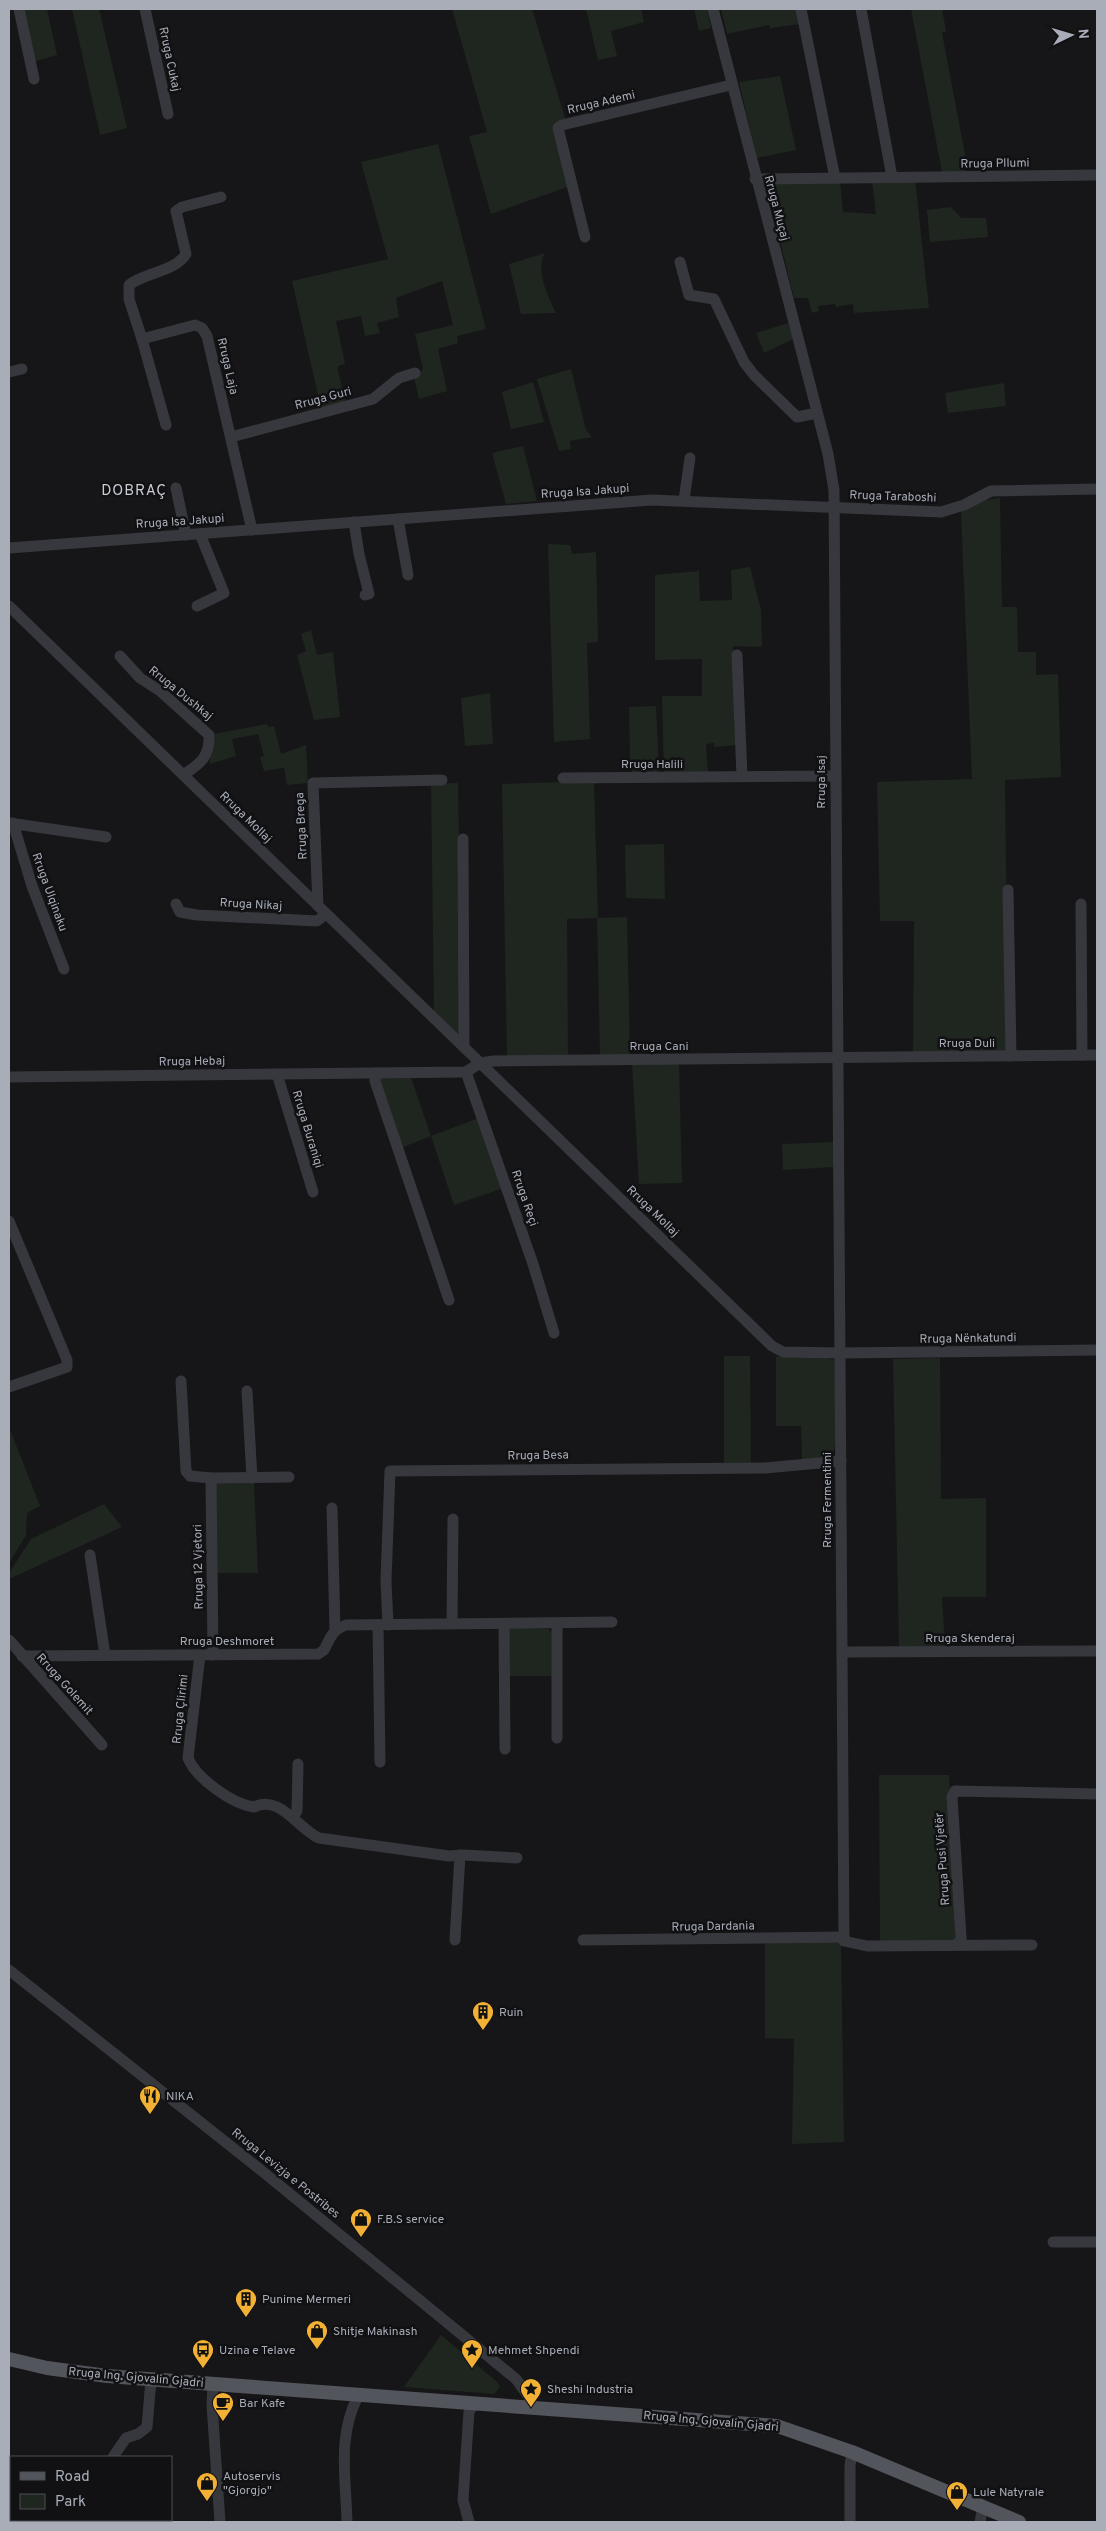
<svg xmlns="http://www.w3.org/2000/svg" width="1106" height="2531" viewBox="0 0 1106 2531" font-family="Overpass,sans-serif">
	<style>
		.green { fill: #1e261f }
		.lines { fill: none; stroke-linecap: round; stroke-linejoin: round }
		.minor { stroke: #37383d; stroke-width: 11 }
		.major { stroke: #53555c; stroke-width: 14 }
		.labels { text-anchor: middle; stroke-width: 5; stroke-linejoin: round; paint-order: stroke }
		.street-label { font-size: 12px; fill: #a8adb8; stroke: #111113 }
		.poi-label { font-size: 12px; fill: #a8adb8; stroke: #111113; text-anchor: start }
		.quarter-label { font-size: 15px; letter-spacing: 1px; fill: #c9ccd4; stroke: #111113 }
	</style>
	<rect width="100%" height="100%" fill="#161618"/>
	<!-- green -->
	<g class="green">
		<polygon points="21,9 47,9 57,55 33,62"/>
		<polygon points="72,9 99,9 127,128 100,135"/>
		<polygon points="452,9 532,9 566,121 559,124 570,186 491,214 469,136 487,132"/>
		<polygon points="586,9 641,9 644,22 611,31 617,56 598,60"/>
		<polygon points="694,9 707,9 711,28 699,31"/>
		<polygon points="721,9 798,9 801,24 770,28 769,25 727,34"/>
		<polygon points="911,9 942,9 946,31 942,33 967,165 965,172 942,172"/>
		<polygon points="780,76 796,150 757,158 739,82"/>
		<polygon points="438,144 486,329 457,336 458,343 438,349 447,391 419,399 414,378 423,369 415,334 453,325 442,281 396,298 399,317 377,323 380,333 365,336 361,316 336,321 345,364 338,366 338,371 346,403 321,408 292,281 388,259 361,162"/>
		<polygon points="915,179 929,308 854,313 853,304 836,307 835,304 818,306 819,311 812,313 808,298 794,298 766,184 840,182 843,212 876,214 872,181"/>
		<polygon points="951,207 961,218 986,218 988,237 930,242 927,210"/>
		<path d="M545 253C535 270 548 297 556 313L521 314 509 264Z"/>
		<polygon points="788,323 793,339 764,353 756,333"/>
		<polygon points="571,369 586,430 592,437 570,441 571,449 559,451 537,379"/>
		<polygon points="533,382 544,422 511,429 502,392"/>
		<polygon points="1004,383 1006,406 948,413 945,393"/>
		<polygon points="523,446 537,501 506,504 492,453"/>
		<polygon points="1000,498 1002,607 1017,607 1018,652 1036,652 1036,675 1058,674 1061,777 1005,780 1008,1046 1006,1052 913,1054 914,921 880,921 877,782 972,779 961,512 985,500"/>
		<polygon points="548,544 570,545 572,554 596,552 598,642 587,643 590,739 554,742"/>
		<polygon points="750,567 761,610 762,647 733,646 737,745 714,747 714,743 706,744 708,774 664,773 662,696 702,696 702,659 655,660 655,575 699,571 700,601 732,600 731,570"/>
		<polygon points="311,630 317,655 333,652 340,717 314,720 297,655 306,651 301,634"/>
		<polygon points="490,693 493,744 465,746 461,698"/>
		<polygon points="656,706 659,773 632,775 630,760 629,707"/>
		<path d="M267 724 268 727 274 726 281 754 306 745 308 783 287 785 284 768 264 771 260 757 264 756 258 734 232 739 236 756 210 764C209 754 216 743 214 734Z"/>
		<polygon points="594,781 598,918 627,917 630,1055 600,1056 597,918 567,919 568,1056 507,1057 502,784"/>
		<polygon points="458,783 462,1030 458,1035 434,1012 431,784"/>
		<polygon points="664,844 665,899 626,898 625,845"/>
		<polygon points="632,1063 679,1064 682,1183 639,1184"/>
		<polygon points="410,1075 431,1136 479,1118 504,1188 454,1205 431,1136 401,1148 380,1080 383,1076"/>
		<polygon points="834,1142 834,1167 783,1170 782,1144"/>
		<polygon points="724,1356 750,1356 751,1465 724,1465"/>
		<path d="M776 1357H824L834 1360C838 1372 839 1447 832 1456 825 1463 811 1460 802 1460L801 1426H776Z"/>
		<polygon points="940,1358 941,1499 986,1498 986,1597 942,1597 945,1647 899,1647 893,1359"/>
		<polygon points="9,1427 40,1506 27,1513 26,1535 9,1563"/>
		<polygon points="254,1482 258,1573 215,1573 215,1485 217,1483"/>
		<polygon points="104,1504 122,1527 9,1579 9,1573 31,1539"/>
		<polygon points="507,1627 548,1629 554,1634 554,1676 506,1676"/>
		<polygon points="879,1775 949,1775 958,1934 956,1940 880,1943"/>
		<polygon points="841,1941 844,2142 792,2144 794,2039 765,2038 765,1943"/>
		<polygon points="441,2335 497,2382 500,2387 494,2394 404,2387"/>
	</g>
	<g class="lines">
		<!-- minor -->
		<g class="minor">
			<polyline points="19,9 34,79"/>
			<polyline points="145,9 168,114"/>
			<polyline points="713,9 828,454 834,490 844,1941 867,1946 1032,1945"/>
			<polyline points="801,9 835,178"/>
			<polyline points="861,9 892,177"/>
			<polyline points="755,179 1097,175"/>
			<polyline points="585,237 558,128 562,125 731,85"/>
			<polyline points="680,262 689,295 714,299 744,362 754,375 797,417 817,413"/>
			<path d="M142 339 129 299V285C145 272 175 272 186 254L176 211 182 207 221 197"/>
			<polyline points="9,372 22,369"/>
			<polyline points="166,425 142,339 195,325 202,328 207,336 252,530"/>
			<polyline points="231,437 373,399 399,378 415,373"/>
			<polyline points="176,488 186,535"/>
			<polyline points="684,500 690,458"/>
			<polyline points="398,519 408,575"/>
			<polyline points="354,522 359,554 369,594 365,595"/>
			<polyline points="9,548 652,500 941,512 964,505 991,491 1097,489"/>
			<polyline points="9,606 772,1346 783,1352 840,1353 1097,1350"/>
			<polyline points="197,606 224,593 200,534"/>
			<polyline points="737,655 742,776"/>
			<path d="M120 656 140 678 160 691 209 735C210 757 200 764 183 775"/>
			<polyline points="563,778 835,776"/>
			<polyline points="9,823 106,837"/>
			<polyline points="13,823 32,886 64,969"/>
			<polyline points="463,839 464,1047"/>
			<polyline points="1008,890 1011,1056"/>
			<polyline points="176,904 180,912 197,915 317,921 326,914"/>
			<polyline points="1081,904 1082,1055"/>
			<polyline points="318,906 313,783 442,780"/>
			<polyline points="466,1072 533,1264 554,1333"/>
			<polyline points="376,1073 375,1081 449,1300"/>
			<polyline points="277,1074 313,1192"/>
			<polyline points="9,1077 466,1072 480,1063 494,1061 1097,1055"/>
			<polyline points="9,1221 67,1360 67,1367 9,1387"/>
			<polyline points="181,1381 186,1471 190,1476 211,1478 289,1477"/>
			<polyline points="247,1391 252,1478"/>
			<polyline points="211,1478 213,1655"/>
			<polyline points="332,1508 335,1630"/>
			<polyline points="90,1555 105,1655"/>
			<polyline points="452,1623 453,1519"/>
			<polyline points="504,1624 505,1749"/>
			<polyline points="557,1624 557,1738"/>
			<polyline points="378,1625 380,1762"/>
			<polyline points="388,1625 386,1581 390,1471 765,1468 841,1461"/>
			<polyline points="9,1640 102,1745"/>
			<polyline points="842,1652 1097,1651"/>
			<path d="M200 1655 188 1758C196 1778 232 1804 254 1807 280 1794 298 1829 319 1838L449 1856 464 1855 517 1858"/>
			<path d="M22 1656 318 1654 324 1650C331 1637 331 1631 346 1625L612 1622"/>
			<polyline points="293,1817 297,1811 298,1764"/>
			<polyline points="455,1940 460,1855"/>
			<polyline points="583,1940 844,1937"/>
			<polyline points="955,1945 961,1941 961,1937 952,1797 955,1791 1097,1794"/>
			<polyline points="9,1970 262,2171 516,2379 529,2397 531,2408"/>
			<polyline points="1053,2242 1097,2242"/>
			<polyline points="213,2383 212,2405 220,2522"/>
			<polyline points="113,2457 126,2438 138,2434 147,2427 151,2380"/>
			<polyline points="78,2520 78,2522"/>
			<path d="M347 2522C346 2478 337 2437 358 2396"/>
			<polyline points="469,2522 463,2500 469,2411 474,2405"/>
			<polyline points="850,2522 850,2466 852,2452"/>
			<polyline points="980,2522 983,2507"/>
		</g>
		<!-- major -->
		<polyline class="major" points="9,2359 47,2368 107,2376 777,2426 852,2452 1019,2522"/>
	</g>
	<!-- icons -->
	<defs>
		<g id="building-pin" transform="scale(1.125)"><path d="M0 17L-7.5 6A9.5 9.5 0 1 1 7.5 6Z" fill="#f2b134" stroke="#111113"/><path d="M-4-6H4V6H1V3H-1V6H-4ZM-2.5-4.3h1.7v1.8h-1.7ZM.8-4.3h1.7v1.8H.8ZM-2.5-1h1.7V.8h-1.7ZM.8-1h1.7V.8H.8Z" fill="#111"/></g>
		<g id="restaurant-pin" transform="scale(1.125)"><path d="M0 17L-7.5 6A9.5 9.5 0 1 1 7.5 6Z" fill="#f2b134" stroke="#111113"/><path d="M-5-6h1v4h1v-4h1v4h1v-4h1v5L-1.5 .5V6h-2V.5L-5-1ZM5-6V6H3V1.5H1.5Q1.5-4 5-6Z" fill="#111"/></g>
		<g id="shop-pin" transform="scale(1.125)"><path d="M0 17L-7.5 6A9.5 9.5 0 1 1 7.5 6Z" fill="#f2b134" stroke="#111113"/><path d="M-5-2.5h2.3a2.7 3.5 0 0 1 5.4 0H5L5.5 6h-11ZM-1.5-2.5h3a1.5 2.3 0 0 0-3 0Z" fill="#111"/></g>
		<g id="bus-pin" transform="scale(1.125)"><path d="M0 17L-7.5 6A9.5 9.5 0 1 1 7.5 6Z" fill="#f2b134" stroke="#111113"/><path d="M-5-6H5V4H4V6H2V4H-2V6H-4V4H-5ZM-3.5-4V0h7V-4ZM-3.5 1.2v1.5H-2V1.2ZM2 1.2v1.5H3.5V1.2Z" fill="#111"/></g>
		<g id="sight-pin" transform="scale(1.125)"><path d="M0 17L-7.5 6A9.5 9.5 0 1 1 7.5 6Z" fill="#f2b134" stroke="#111113"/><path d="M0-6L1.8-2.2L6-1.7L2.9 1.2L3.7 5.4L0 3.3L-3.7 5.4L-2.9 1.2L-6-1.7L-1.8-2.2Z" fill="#111"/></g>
		<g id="cafe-pin" transform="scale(1.125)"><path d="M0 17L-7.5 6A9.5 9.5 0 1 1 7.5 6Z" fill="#f2b134" stroke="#111113"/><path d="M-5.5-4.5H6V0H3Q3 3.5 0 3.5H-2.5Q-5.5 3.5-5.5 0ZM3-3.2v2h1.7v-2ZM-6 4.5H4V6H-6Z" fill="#111"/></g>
	</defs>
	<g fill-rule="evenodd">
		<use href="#building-pin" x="483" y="2012"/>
		<use href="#restaurant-pin" x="150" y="2096"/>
		<use href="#shop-pin" x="361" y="2219"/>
		<use href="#building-pin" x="246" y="2299"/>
		<use href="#shop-pin" x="317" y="2331"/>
		<use href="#bus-pin" x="203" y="2350"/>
		<use href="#sight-pin" x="472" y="2350"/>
		<use href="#sight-pin" x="531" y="2389"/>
		<use href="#cafe-pin" x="223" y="2403"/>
		<use href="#shop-pin" x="207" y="2483"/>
		<use href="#shop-pin" x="957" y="2492"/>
	</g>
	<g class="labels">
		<!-- street labels -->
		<g class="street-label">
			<text transform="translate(170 59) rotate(78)" y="4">Rruga Cukaj</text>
			<text transform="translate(601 102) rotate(-13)" y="4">Rruga Ademi</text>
			<text transform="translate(995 163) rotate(-1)" y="4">Rruga Pllumi</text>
			<text transform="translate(777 208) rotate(75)" y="4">Rruga Muçaj</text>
			<text transform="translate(228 366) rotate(77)" y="4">Rruga Laja</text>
			<text transform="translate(323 398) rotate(-15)" y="4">Rruga Guri</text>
			<text transform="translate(585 491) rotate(-4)" y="4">Rruga Isa Jakupi</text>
			<text transform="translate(893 496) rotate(2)" y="4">Rruga Taraboshi</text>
			<text transform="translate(180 521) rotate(-4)" y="4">Rruga Isa Jakupi</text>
			<text transform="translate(181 693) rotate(39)" y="4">Rruga Dushkaj</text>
			<text x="652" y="768">Rruga Halili</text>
			<text transform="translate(821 782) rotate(-90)" y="4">Rruga Isaj</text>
			<text transform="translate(246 817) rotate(44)" y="4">Rruga Mollaj</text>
			<text transform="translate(301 826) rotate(-93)" y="4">Rruga Brega</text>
			<text transform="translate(50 892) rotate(70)" y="4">Rruga Ulqinaku</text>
			<text transform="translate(251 904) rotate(3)" y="4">Rruga Nikaj</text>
			<text x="967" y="1047">Rruga Duli</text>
			<text x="659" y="1050">Rruga Cani</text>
			<text transform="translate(192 1061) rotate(-1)" y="4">Rruga Hebaj</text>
			<text transform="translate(308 1129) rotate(73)" y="4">Rruga Buraniqi</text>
			<text transform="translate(525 1198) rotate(71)" y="4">Rruga Reçi</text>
			<text transform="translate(653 1211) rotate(44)" y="4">Rruga Mollaj</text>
			<text transform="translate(968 1338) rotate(-1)" y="4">Rruga Nënkatundi</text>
			<text transform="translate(538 1455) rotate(-1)" y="4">Rruga Besa</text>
			<text transform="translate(827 1500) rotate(-90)" y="4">Rruga Fermentimi</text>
			<text transform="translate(198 1567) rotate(-91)" y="4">Rruga 12 Vjetori</text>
			<text x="970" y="1642">Rruga Skenderaj</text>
			<text x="227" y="1645">Rruga Deshmoret</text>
			<text transform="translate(65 1684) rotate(48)" y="4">Rruga Golemit</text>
			<text transform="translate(180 1709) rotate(-84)" y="4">Rruga Çlirimi</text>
			<text transform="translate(942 1859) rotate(-94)" y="4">Rruga Pusi Vjetër</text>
			<text transform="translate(713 1926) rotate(-1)" y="4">Rruga Dardania</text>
			<text transform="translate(286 2173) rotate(39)" y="4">Rruga Levizja e Postribes</text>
			<text transform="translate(136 2377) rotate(5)" y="4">Rruga Ing. Gjovalin Gjadri</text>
			<text transform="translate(711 2421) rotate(5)" y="4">Rruga Ing. Gjovalin Gjadri</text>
		</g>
		<!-- poi labels -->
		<g class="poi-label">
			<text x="499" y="2016">Ruin</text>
			<text x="166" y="2100">NIKA</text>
			<text x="377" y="2223">F.B.S service</text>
			<text x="262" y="2303">Punime Mermeri</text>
			<text x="333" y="2335">Shitje Makinash</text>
			<text x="219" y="2354">Uzina e Telave</text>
			<text x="488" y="2354">Mehmet Shpendi</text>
			<text x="547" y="2393">Sheshi Industria</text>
			<text x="239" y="2407">Bar Kafe</text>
			<text x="223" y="2480">Autoservis<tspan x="223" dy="14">"Gjorgjo"</tspan></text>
			<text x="973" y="2496">Lule Natyrale</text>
		</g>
		<!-- quarter labels -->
		<g class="quarter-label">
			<text x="134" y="495">DOBRAÇ</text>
		</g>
	</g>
	<!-- border -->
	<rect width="1106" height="2531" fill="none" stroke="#a8adb8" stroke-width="20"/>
	<!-- legend -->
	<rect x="10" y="2456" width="162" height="65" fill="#111113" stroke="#4d4f55"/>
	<rect x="20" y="2472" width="25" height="8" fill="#53555c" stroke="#4d4f55"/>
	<text x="55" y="2481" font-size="15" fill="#a8adb8">Road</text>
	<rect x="20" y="2494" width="25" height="15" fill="#1e261f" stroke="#4d4f55"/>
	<text x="55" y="2506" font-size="15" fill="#a8adb8">Park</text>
	<!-- north arrow -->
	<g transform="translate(1071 35) rotate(85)" stroke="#111113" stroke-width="4" paint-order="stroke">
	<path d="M0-4L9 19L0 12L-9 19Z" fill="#a8adb8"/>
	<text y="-8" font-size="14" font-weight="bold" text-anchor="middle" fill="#a8adb8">N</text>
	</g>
</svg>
